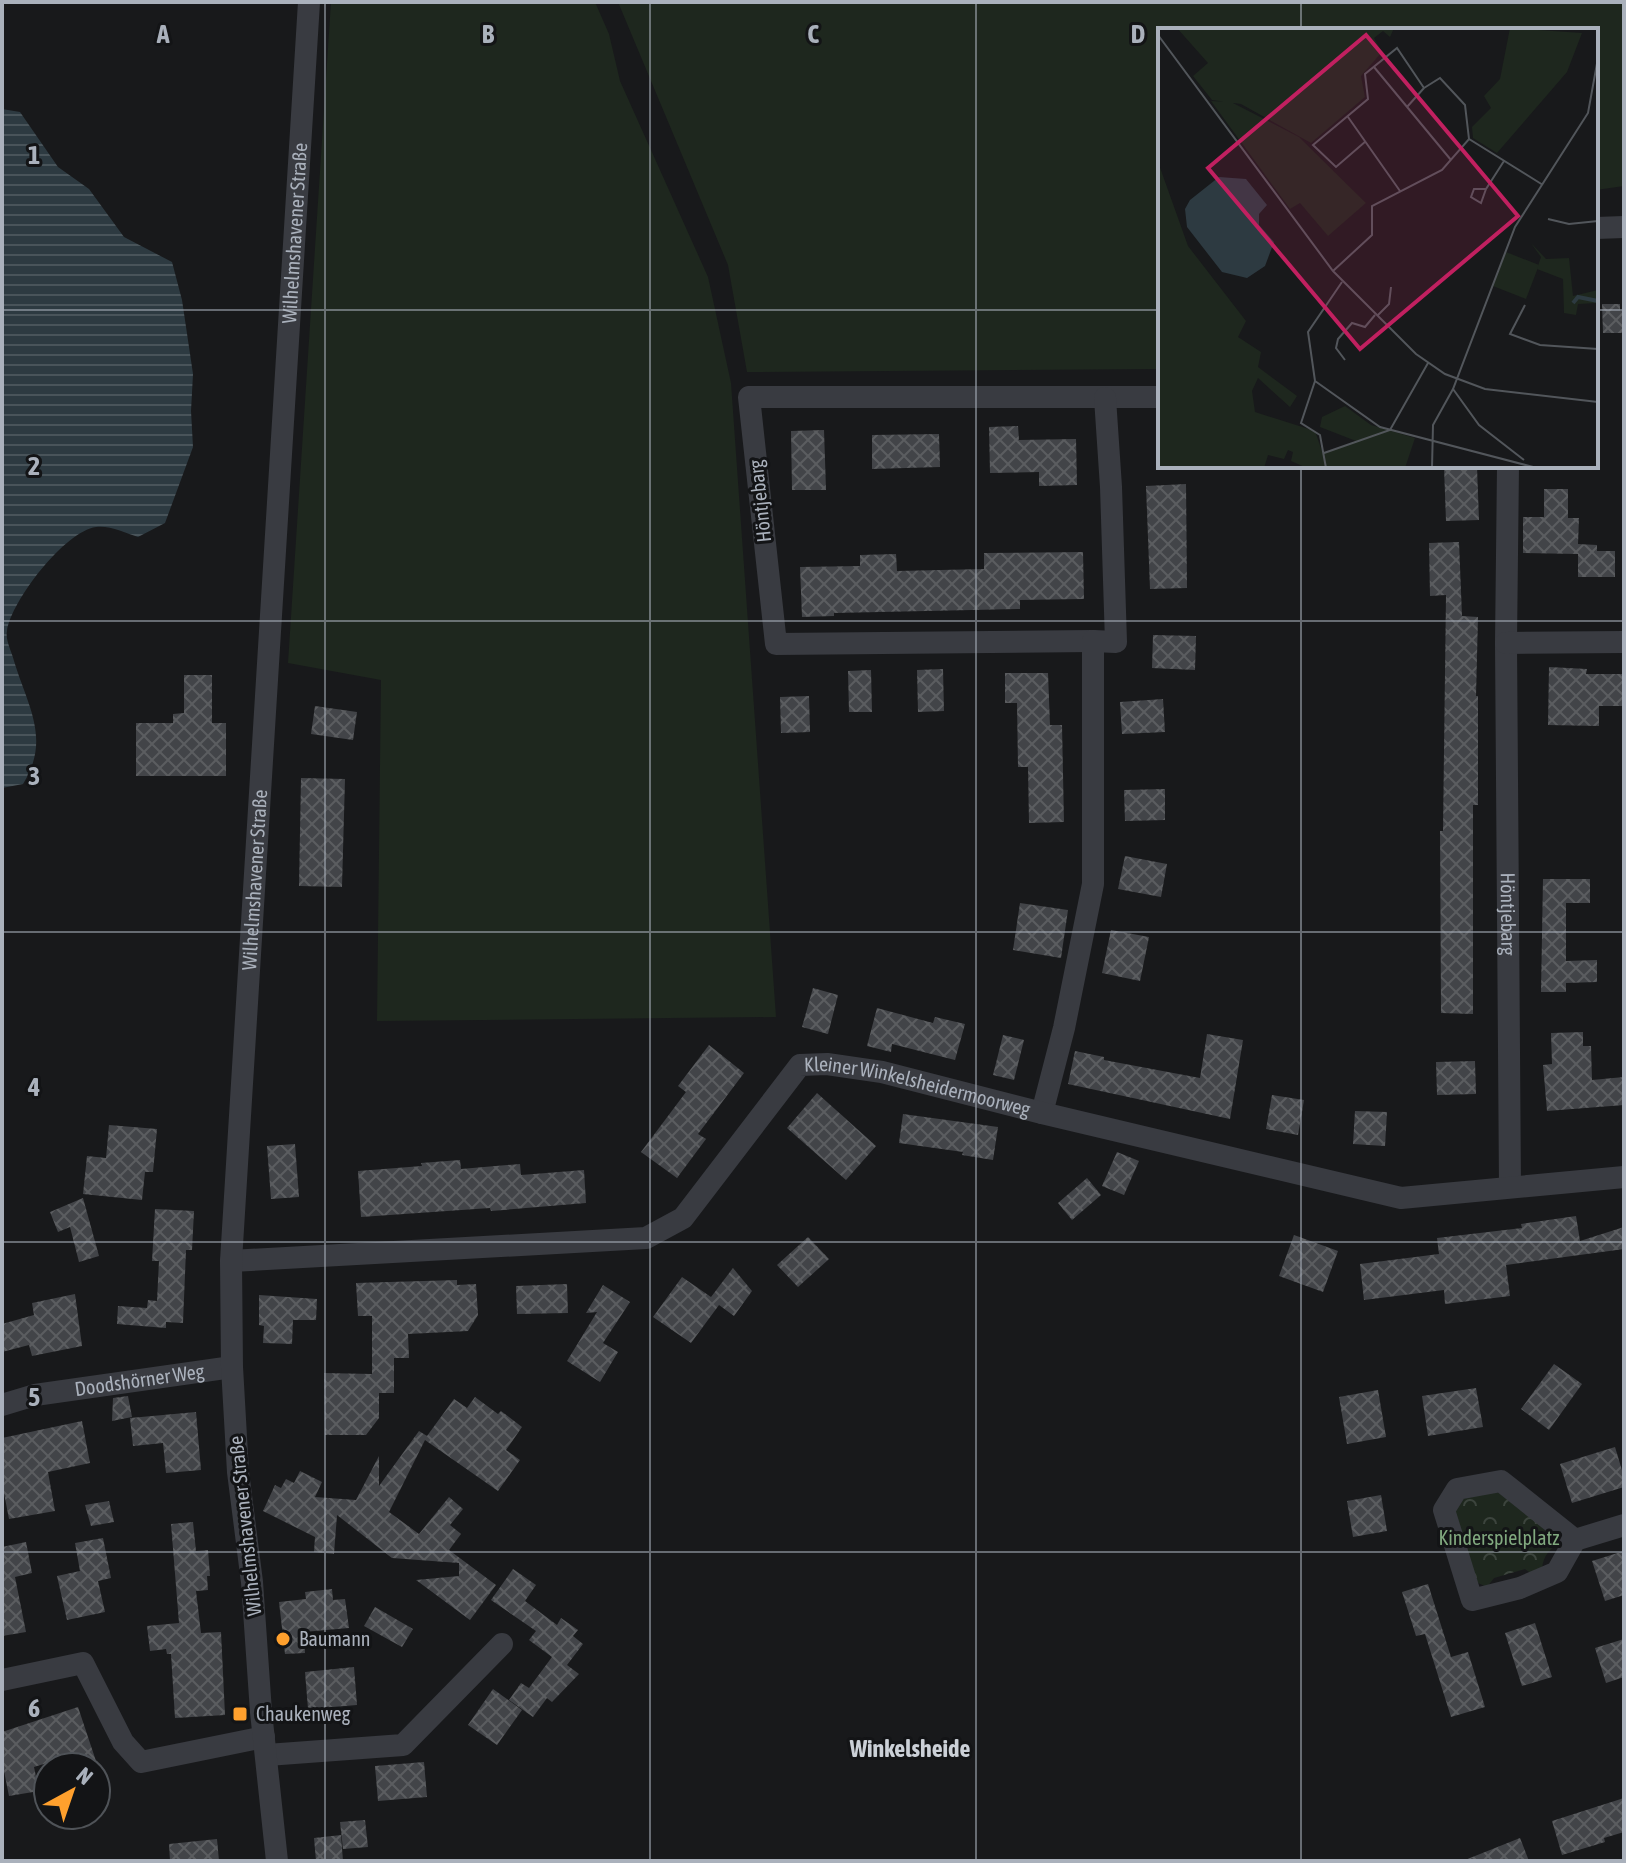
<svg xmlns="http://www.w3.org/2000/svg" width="1626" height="1863" viewBox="0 0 1626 1863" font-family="'Asap Condensed',sans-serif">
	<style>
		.grass { fill: #1e271e }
		.park { fill: url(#park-crowns) }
		.water { fill: url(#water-rules) }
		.building { fill: url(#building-cross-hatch) }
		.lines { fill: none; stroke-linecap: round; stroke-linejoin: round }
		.minor { stroke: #393b41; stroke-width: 22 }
		.grid { fill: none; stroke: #aab1bc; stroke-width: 2; stroke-opacity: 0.55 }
		.poi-dot { fill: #ffa02d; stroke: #131416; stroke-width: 3 }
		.labels { text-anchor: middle; stroke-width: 6; stroke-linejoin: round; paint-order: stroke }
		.street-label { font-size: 20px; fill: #aab1bc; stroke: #131416 }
		.park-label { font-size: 20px; fill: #81a97f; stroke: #131416 }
		.poi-label { font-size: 20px; fill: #aab1bc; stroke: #131416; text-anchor: start }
		.quarter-label { font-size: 24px; font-weight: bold; fill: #cbd0d7; stroke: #131416 }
		.inset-river { fill: none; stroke: #2d3a41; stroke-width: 4 }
		.inset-road { fill: none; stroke: #52565b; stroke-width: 2 }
		.view { fill: #c12060; fill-opacity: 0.15; stroke: #c12060; stroke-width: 4 }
		.inset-edge { fill: none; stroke: #aab1bc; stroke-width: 4 }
		.grid-label { font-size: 26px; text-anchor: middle; font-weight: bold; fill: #aab1bc; stroke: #131416; stroke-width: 6; stroke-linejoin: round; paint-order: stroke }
	</style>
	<defs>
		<pattern id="park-crowns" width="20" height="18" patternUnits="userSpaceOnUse" patternTransform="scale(2)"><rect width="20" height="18" fill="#1e271e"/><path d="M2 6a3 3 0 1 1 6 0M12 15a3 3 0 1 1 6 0" fill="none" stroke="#3c443d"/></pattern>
		<pattern id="water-rules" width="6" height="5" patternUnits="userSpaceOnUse" patternTransform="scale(2)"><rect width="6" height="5" fill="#2d3a41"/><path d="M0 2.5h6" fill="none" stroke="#49545a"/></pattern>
		<pattern id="building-cross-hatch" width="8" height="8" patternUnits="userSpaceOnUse" patternTransform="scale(2)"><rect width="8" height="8" fill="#424448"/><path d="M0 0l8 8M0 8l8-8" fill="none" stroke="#5b5d60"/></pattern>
	</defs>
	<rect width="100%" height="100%" fill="#18191b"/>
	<!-- grass -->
	<g class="grass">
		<polygon points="331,2 595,2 609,34 620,81 708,277 731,383 776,1017 377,1021 381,680 288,663"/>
		<polygon points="618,2 1624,2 1624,186 1596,190 1596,30 1160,30 1160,369 747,372 728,265"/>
	</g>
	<!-- park -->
	<path class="park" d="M1487 1491 1499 1493 1563 1542C1551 1547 1543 1555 1542 1569L1532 1574 1525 1569 1494 1578 1487 1587 1476 1582 1454 1514 1459 1500Z"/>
	<!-- water -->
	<path class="water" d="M2 109 20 112 58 167 89 189 124 237 172 262 182 300 193 374 191 411 193 447 165 523 138 537C126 533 109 525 96 527 65 531 11 601 7 631 5 640 12 652 14 661 28 707 51 739 23 784L2 788Z"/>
	<!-- building -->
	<g class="building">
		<polygon points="1602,304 1620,304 1620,311 1624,311 1624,333 1603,333"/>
		<polygon points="1018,426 1019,440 1076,439 1077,485 1039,486 1039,472 990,473 989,427"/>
		<polygon points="824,430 826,490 792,490 791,431"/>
		<polygon points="939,434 940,467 872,469 872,435"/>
		<polygon points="1444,467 1477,467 1479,520 1446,521"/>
		<polygon points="1186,484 1187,588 1150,589 1146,486"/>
		<polygon points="1544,489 1568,489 1568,518 1579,518 1578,544 1597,545 1597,551 1615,551 1615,577 1578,577 1578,554 1523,553 1523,517 1544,517"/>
		<polygon points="1459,542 1462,616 1478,617 1476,696 1478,696 1478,805 1473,805 1473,1014 1441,1013 1440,831 1443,831 1446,595 1430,596 1429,543"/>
		<polygon points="1083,552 1084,599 1020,600 1020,609 834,613 834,616 802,617 800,567 860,566 860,555 896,554 897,571 984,569 984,553"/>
		<polygon points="1153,635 1196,636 1195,670 1152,668"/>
		<polygon points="1549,667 1587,669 1586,674 1624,674 1624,706 1599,706 1599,726 1548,725"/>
		<polygon points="943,669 944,711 918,712 917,670"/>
		<polygon points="871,670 872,712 849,712 848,671"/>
		<polygon points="1005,673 1048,673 1050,725 1062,725 1064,822 1029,823 1028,767 1018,767 1017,703 1005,703"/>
		<polygon points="184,675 212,675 212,723 226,723 226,776 136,776 136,723 173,723 173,714 184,713"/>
		<polygon points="809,696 810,732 781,733 780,697"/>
		<polygon points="1163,699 1165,732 1122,734 1120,702"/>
		<polygon points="315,706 357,712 353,740 311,734"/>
		<polygon points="301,778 345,779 342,887 299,886"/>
		<polygon points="1165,789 1165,820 1125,821 1124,790"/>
		<polygon points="1125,856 1167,864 1161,897 1118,889"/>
		<polygon points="1543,879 1590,879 1590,903 1566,903 1566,961 1597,960 1597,982 1566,983 1566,992 1541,992"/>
		<polygon points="1020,903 1068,910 1061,958 1013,950"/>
		<polygon points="1111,930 1149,937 1140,981 1102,973"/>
		<polygon points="813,988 838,995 828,1034 802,1027"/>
		<polygon points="877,1008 933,1023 935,1017 965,1024 955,1060 892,1044 891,1052 867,1046"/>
		<polygon points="1583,1032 1583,1046 1591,1046 1592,1080 1624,1077 1624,1105 1547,1111 1543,1065 1552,1064 1551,1033"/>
		<polygon points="1207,1034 1243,1040 1230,1119 1068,1084 1075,1051 1104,1057 1104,1060 1200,1078"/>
		<polygon points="1003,1035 1024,1040 1014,1080 993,1075"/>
		<polygon points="709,1045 744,1073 698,1134 706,1139 677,1178 641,1152 686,1092 678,1086"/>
		<polygon points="1475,1061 1476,1094 1437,1095 1436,1062"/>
		<polygon points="817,1093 876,1146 846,1180 787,1128"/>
		<polygon points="1272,1095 1304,1100 1298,1135 1266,1129"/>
		<polygon points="1355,1111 1387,1112 1385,1146 1353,1144"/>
		<polygon points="903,1114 998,1127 993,1160 962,1155 963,1152 899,1143"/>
		<polygon points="109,1125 157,1129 153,1172 145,1172 142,1200 83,1194 87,1156 106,1158"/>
		<polygon points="295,1144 299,1197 271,1199 267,1146"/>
		<polygon points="1117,1152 1139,1161 1124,1195 1102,1186"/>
		<polygon points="460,1160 461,1169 520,1164 521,1175 584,1170 586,1203 491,1211 490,1208 361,1217 358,1171 422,1166 421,1163"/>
		<polygon points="1087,1178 1101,1195 1072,1220 1058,1203"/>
		<polygon points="83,1198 99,1256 79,1262 70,1227 58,1232 50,1212"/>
		<polygon points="155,1209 194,1211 192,1250 186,1250 183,1323 166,1322 166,1328 117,1324 118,1306 147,1308 148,1300 157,1301 159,1261 152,1261"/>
		<polygon points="1576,1216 1580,1241 1624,1227 1624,1249 1506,1265 1510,1296 1445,1304 1444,1290 1364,1300 1360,1264 1439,1254 1437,1238 1522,1228 1521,1224"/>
		<polygon points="1294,1235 1338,1251 1323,1292 1279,1276"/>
		<polygon points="808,1237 829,1259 798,1287 777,1265"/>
		<polygon points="733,1268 752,1291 734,1316 719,1305 691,1343 653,1317 682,1277 711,1297"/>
		<polygon points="457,1280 457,1285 476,1284 478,1315 468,1331 408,1334 409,1358 394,1358 394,1393 379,1393 379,1418 366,1435 325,1435 324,1373 372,1374 372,1316 358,1316 356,1283"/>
		<polygon points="567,1284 568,1313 517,1314 516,1286"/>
		<polygon points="603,1285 630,1302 603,1343 618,1352 600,1382 567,1361 597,1312 586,1313"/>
		<polygon points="75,1294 82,1346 32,1356 29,1345 2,1352 2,1324 34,1315 32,1303"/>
		<polygon points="259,1295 317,1299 316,1320 293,1320 292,1344 263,1343 264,1326 259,1325"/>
		<polygon points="1554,1364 1582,1384 1549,1430 1521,1409"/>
		<polygon points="1476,1388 1483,1427 1428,1436 1422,1396"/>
		<polygon points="1378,1390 1386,1437 1347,1444 1339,1397"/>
		<polygon points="128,1396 132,1417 112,1421 113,1398"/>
		<polygon points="475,1397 498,1414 501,1411 522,1427 506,1450 520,1460 498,1491 425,1440 389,1512 419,1534 449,1497 463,1509 450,1525 461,1534 449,1550 496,1585 470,1620 416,1580 459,1576 459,1563 392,1558 337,1515 334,1554 314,1552 315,1537 263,1511 275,1485 281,1488 286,1479 294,1483 300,1471 322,1482 315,1497 356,1500 379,1456 379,1486 419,1431 427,1436 454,1399 467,1408"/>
		<polygon points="196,1412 201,1470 166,1473 163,1443 133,1446 130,1418"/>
		<polygon points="82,1421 90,1463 48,1472 55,1511 9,1519 2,1483 2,1438"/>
		<polygon points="1615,1447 1624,1477 1624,1487 1572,1503 1560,1464"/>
		<polygon points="1381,1495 1387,1531 1353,1537 1347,1501"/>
		<polygon points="109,1501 114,1522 91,1526 85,1505"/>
		<polygon points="193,1522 196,1551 208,1550 210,1576 207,1576 208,1590 196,1591 201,1633 221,1632 225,1715 175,1718 171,1654 167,1654 166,1649 150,1651 147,1626 179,1623 171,1524"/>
		<polygon points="103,1538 111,1578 98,1581 105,1612 67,1620 57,1576 80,1571 75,1543"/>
		<polygon points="26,1542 32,1573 15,1577 26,1632 2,1636 2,1547"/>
		<polygon points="1624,1551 1624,1595 1605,1601 1592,1561"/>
		<polygon points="513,1569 536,1585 525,1601 557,1625 561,1618 578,1630 573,1636 583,1644 567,1665 579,1674 552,1702 547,1698 533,1717 509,1700 521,1683 529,1688 552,1657 529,1640 536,1631 491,1600"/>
		<polygon points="1428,1584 1451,1657 1468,1652 1485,1707 1451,1717 1425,1634 1416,1636 1402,1592"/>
		<polygon points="332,1589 333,1600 345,1599 349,1628 303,1632 305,1653 285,1654 279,1602 306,1599 305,1592"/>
		<polygon points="375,1607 413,1629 402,1647 364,1626"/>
		<polygon points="1535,1623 1552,1677 1522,1686 1505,1633"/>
		<polygon points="1624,1639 1624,1677 1606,1683 1595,1648"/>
		<polygon points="354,1667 357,1705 308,1709 305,1672"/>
		<polygon points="493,1689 522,1710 497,1745 468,1725"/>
		<polygon points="78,1707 98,1767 70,1767 66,1757 34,1767 39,1791 9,1796 2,1761 2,1732"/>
		<polygon points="424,1762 427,1797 378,1801 375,1766"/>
		<polygon points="1624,1798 1624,1832 1604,1838 1605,1842 1562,1855 1552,1821"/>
		<polygon points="365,1820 368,1847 343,1849 340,1822"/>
		<polygon points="341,1835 343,1861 316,1861 314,1838"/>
		<polygon points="1520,1838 1529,1861 1466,1861 1465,1860"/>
		<polygon points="217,1839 219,1861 170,1861 169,1844"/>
	</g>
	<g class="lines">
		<!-- minor -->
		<g class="minor">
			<polyline points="1596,228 1624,227"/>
			<path id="s1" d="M1508 466 1506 643 1510 1187"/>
			<polyline points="1093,641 776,644 749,397 1160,397"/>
			<polyline points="1506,643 1624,642"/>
			<polyline points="1042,1113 1064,1028 1093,884 1093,641 1116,642 1111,487 1105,398"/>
			<path id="s2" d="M231 1261 646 1238 683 1218 800 1065 827 1064 882 1072 1042 1113 1401 1198 1624 1177"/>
			<path id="s3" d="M2 1405 35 1395 232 1367"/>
			<polyline points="1575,1540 1501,1481 1457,1489 1444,1510 1472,1600 1520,1588 1557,1572 1575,1540 1624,1525"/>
			<polyline points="2,1680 83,1663 123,1742 141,1762 264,1737"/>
			<polyline points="267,1755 403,1745 502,1644"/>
			<path id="s4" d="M277 1861 261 1712 252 1582 238 1472 232 1367 231 1261 309 2"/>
		</g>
	</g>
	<!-- grid -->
	<path class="grid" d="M325 2V1861M650 2V1861M976 2V1861M1301 2V30M2 310H1160M1596 310H1624M1301 466V1861M2 621H1624M2 932H1624M2 1242H1624M2 1552H1624"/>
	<!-- markers -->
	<g class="poi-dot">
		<circle cx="283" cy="1639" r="8"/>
		<rect x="232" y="1706" width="16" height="16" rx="4"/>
	</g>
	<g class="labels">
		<!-- street labels -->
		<g class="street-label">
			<text dy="7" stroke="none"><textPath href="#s4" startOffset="1632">Wilhelmshavener Straße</textPath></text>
			<text transform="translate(760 501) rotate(-96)" y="7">Höntjebarg</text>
			<text dy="7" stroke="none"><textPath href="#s4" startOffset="984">Wilhelmshavener Straße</textPath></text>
			<text dy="7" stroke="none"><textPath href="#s1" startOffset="448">Höntjebarg</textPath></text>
			<text dy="7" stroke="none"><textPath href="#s2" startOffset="770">Kleiner Winkelsheidermoorweg</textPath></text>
			<text dy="7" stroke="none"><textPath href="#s3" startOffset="140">Doodshörner Weg</textPath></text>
			<text transform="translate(245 1526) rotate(-96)" y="7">Wilhelmshavener Straße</text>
		</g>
		<!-- park labels -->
		<g class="park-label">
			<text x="1499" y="1545">Kinderspielplatz</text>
		</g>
		<!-- poi labels -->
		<g class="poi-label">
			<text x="299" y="1646">Baumann</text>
			<text x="256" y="1721">Chaukenweg</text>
		</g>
		<!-- quarter labels -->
		<g class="quarter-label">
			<text x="910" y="1757">Winkelsheide</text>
		</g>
	</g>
	<!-- overview -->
	<g transform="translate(1158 28)">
		<rect width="440" height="440" fill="#18191b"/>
		<path d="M19 0H236L232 9 225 3 216 10 224 24 203 48 207 69 153 115 83 76 54 72 35 48 50 35ZM352 0 424 5 409 44 339 125 315 110 314 99 333 80 326 68 342 51ZM53 73 73 74 141 109 208 175 170 208 142 175 132 181ZM0 134 30 218 88 293 80 309 103 324 100 339 139 368 132 379 100 350 94 363 97 384 157 403 165 426 198 413 162 399 164 389 187 378 213 397 257 410 247 440H149L133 433 135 424 130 422 126 431 110 427 106 440H0Z" fill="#1e271e"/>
		<path d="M348 224 381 237 368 271 335 258Z" fill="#1e271e"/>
		<path d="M373 215 388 231 411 230 415 268 440 262V275L420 276 418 287 406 285 405 251 379 241 383 229Z" fill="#1e271e"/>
		<path d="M61 149 88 151 109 177 101 186V197L116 214 107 238 89 250 64 244 29 199 27 181 32 172Z" fill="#2d3a41"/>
		<path class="inset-river" d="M415 275 420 269 440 273"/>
		<path class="inset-road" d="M0 7 175 243 258 326 287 346 327 361 440 374M216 39 293 132M249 79 266 60M190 89 242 163M208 113 178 139 155 117 210 71 207 46 239 20 266 60 282 50 307 77 311 111M328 161 323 175 313 169 316 161H328L346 133M390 191 411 196 440 193M175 243 214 207V178L284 142 311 111 385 157M184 254 150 304 157 353 222 399 379 440M367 277 352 306 382 317 440 321M219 288 231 276 233 259M187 332 178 320 180 311 194 295 207 299 217 287M157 353 143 395 162 407 168 440M295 361 321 397 366 432M166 425 232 402 270 335M274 440 275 397 295 361 357 199 430 85 440 30"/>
		<path class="view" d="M208 7 360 188 202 321 50 140Z"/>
		<rect width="440" height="440" class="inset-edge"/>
	</g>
	<g class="grid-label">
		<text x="163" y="43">A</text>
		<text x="488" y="43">B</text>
		<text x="813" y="43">C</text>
		<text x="1138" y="43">D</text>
		<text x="34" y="164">1</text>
		<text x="34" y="475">2</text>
		<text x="34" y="785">3</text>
		<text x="34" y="1096">4</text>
		<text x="34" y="1406">5</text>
		<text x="34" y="1717">6</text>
	</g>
	<!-- border -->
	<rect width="1626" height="1863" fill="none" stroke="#aab1bc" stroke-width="8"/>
	<!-- north arrow -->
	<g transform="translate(72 1791) rotate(40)"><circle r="38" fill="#131416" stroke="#4f5358" stroke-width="2"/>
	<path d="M0-6L14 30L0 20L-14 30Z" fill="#ffa02d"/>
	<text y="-12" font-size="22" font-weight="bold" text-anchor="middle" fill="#aab1bc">N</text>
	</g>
</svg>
